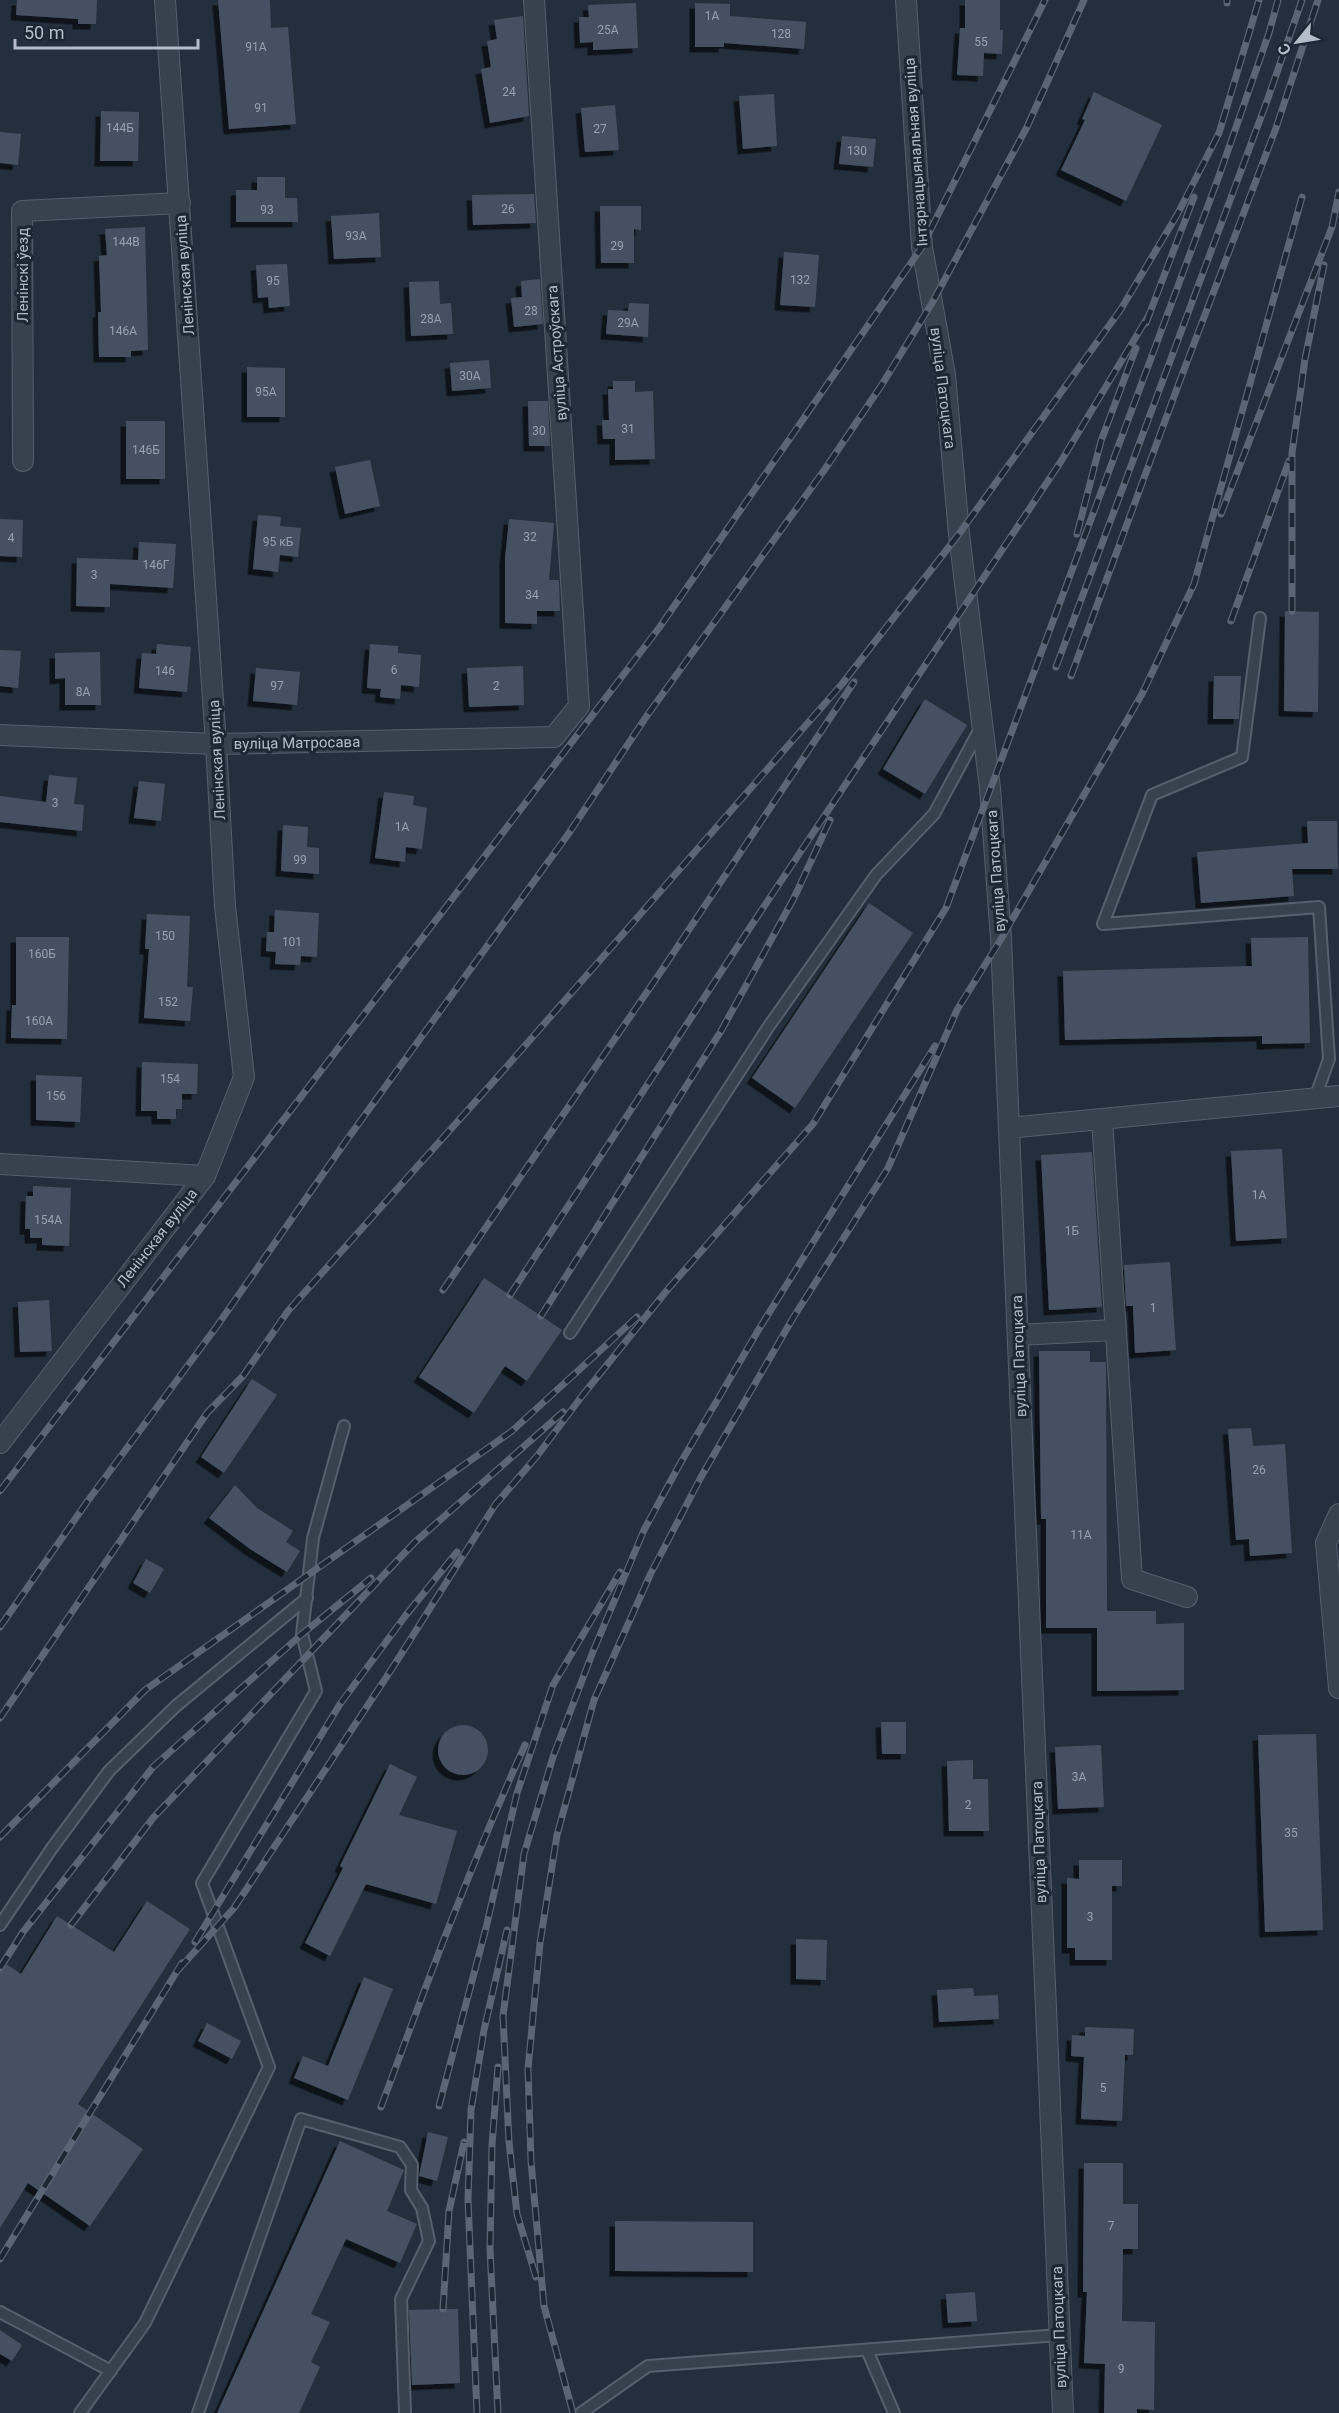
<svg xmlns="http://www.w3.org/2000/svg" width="1339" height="2413" viewBox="0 0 1339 2413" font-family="Roboto,sans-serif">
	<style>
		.building { fill: #455162; filter: url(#shadow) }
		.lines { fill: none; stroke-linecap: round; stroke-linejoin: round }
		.lane-casing { stroke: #565f6c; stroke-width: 14 }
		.street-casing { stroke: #565f6c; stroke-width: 22 }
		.lane { stroke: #38414e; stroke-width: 10 }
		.street { stroke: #38414e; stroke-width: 20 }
		.rail-casing { stroke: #5a6575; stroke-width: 7 }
		.rail { stroke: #1d2633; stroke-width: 4.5; stroke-dasharray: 14; stroke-linecap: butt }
		.labels { text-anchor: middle; stroke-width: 6; stroke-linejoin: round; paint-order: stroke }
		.number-label { font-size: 12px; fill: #98a1af }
		.street-label { font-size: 15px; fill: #b4bcc9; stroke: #1d2633 }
	</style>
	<defs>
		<filter id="shadow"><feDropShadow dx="-5.5" dy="5.5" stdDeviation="0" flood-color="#0009"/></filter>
	</defs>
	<rect width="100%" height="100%" fill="#242f3e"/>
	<!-- building -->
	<g class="building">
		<polygon points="17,0 97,0 96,24 78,24 78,19 16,15"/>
		<polygon points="218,0 270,0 271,28 288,27 296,124 229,129"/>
		<polygon points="965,0 1000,0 1000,30 1003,30 1002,54 984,53 983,76 957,75 960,28 965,28"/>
		<polygon points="636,3 638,48 593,50 593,42 580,43 579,17 589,17 588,5"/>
		<polygon points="695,3 730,4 730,16 806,22 804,49 724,43 724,47 695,47"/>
		<polygon points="523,16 529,116 490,123 481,69 491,67 487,41 497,39 494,20"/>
		<polygon points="1094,92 1162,125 1126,201 1061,170 1085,120 1082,119"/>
		<polygon points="774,94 777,146 743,149 739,96"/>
		<polygon points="615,105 619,150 585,152 581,108"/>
		<polygon points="101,111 139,112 138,161 100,161"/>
		<polygon points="0,132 21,134 18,165 0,163"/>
		<polygon points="842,136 876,139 873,167 839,164"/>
		<polygon points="257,177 285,177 285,198 297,198 298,222 236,222 236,190 257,190"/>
		<polygon points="534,194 536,223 473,225 472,195"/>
		<polygon points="600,206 641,206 641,230 634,229 634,263 601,263"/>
		<polygon points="379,213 381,257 334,259 331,216"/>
		<polygon points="145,227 148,350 131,351 131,357 99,357 98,312 101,312 99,256 107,255 105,229"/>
		<polygon points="784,252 819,255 815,307 780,305"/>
		<polygon points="287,264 290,306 269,308 268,297 258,298 256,265"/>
		<polygon points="540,279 543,324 514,327 511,298 522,297 521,281"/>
		<polygon points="439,281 440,304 451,303 453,334 411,336 409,282"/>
		<polygon points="629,303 649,304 648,337 606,334 608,310 628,311"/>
		<polygon points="489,360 491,388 452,391 450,363"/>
		<polygon points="247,367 285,368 285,417 247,417"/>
		<polygon points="613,381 635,381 635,392 653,391 655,459 615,460 615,439 603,439 602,420 609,420 608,389 613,389"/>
		<polygon points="528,401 548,401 550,446 529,446"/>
		<rect x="126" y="421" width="39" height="58"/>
		<polygon points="370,460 380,506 345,514 335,467"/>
		<polygon points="258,515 281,517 280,526 301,528 298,557 280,555 278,572 253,569"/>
		<polygon points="0,519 23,520 22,557 0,556"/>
		<polygon points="509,519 554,523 549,580 559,580 560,611 537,611 537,624 505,623 505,559"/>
		<polygon points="139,542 176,544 173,588 110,584 110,607 76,606 77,558 138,560"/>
		<polygon points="1285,611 1319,612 1318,712 1284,711"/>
		<polygon points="157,644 191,647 187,692 139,688 142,653 156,654"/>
		<polygon points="370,644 398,646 398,653 421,655 419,687 401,685 400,699 380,697 381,689 367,688"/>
		<polygon points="0,650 21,651 18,688 0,686"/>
		<polygon points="100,652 101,705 65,705 65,678 55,679 55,653"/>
		<polygon points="523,666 524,705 469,707 467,668"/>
		<polygon points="256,668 300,672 297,705 253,701"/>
		<polygon points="1214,676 1241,676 1239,719 1213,719"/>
		<polygon points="925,699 967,725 925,794 883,769"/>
		<polygon points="49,775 77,778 74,804 84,805 82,831 0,822 0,796 46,802"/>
		<polygon points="139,781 165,784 161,821 134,818"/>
		<polygon points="384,792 414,796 413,805 427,808 422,849 406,847 405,862 375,858"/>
		<polygon points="1307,821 1337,821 1338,869 1292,869 1294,896 1201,903 1197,852 1308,843"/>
		<polygon points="283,825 308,827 307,847 319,848 319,874 281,871"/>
		<polygon points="869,903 913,933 795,1108 752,1078"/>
		<polygon points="275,910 319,913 317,957 301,956 300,965 275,964 276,952 266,951 267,932 274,932"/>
		<polygon points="147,914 190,916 187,987 193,987 190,1021 144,1018 149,949 145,949"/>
		<polygon points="16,937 69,937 67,1039 11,1038 12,1005 16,1005"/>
		<polygon points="1308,937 1310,1043 1262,1044 1262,1036 1065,1040 1063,971 1252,966 1251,938"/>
		<polygon points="142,1062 198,1064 197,1094 182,1094 182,1109 176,1109 176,1119 157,1119 157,1111 141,1111"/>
		<polygon points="36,1075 82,1077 80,1122 36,1120"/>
		<polygon points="1282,1149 1287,1238 1236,1241 1231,1151"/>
		<polygon points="1092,1152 1102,1307 1049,1310 1041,1155"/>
		<polygon points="33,1186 71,1188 69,1246 42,1245 42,1238 30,1238 30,1229 25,1229 26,1196 33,1196"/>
		<polygon points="1170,1262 1176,1350 1135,1353 1133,1306 1126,1306 1124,1265"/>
		<polygon points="484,1278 562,1330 527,1381 505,1366 474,1413 419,1377"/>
		<polygon points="49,1300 52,1351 20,1352 18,1302"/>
		<polygon points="1039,1351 1090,1351 1090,1362 1106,1362 1107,1611 1156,1611 1156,1624 1184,1623 1184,1690 1097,1691 1097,1628 1046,1628 1046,1519 1041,1519"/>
		<polygon points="252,1379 277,1395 224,1473 201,1457"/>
		<polygon points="1251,1428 1253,1446 1285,1444 1292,1553 1250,1556 1249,1539 1236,1540 1228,1429"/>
		<polygon points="235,1485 257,1508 293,1531 286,1542 300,1551 287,1572 250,1549 209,1518"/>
		<polygon points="146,1559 164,1569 150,1593 133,1583"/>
		<polygon points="881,1722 906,1722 906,1754 882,1754"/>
		<circle cx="463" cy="1750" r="25"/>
		<polygon points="1316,1734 1323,1930 1265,1932 1258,1735"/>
		<polygon points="1101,1745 1104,1807 1058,1809 1055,1747"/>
		<polygon points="973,1760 973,1779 988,1779 989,1831 949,1831 947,1761"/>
		<polygon points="390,1764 417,1777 399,1815 457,1831 436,1904 366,1884 330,1956 305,1943 343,1868 340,1866"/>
		<polygon points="1079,1860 1122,1860 1122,1886 1112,1886 1112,1960 1075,1960 1075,1948 1067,1948 1067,1878 1079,1879"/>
		<polygon points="147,1901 190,1929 78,2104 143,2149 90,2226 28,2183 0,2228 0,1960 21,1974 57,1916 114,1952"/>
		<polygon points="796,1939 827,1940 826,1980 796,1979"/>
		<polygon points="364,1977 393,1989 348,2100 294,2078 303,2056 328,2066"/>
		<polygon points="973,1988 974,1996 998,1995 999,2019 939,2022 937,1990"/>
		<polygon points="207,2023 241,2041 232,2059 198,2041"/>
		<polygon points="1085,2027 1134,2029 1133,2055 1125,2055 1122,2121 1081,2119 1084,2057 1071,2056 1072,2035 1085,2036"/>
		<polygon points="428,2132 448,2137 437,2181 419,2176"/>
		<polygon points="340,2141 404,2170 387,2211 417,2224 400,2263 346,2239 311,2314 330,2322 311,2362 320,2367 299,2413 217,2413"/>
		<polygon points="1084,2163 1123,2163 1123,2204 1138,2204 1138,2249 1123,2249 1122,2321 1155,2322 1154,2410 1137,2409 1137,2413 1104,2413 1105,2364 1084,2363 1087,2292 1083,2292"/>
		<polygon points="615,2221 753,2222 753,2272 615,2271"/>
		<polygon points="975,2292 977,2321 948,2323 946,2294"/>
		<polygon points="443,2309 458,2309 460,2383 412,2385 409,2310"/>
		<polygon points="0,2330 22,2345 12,2361 0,2354"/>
	</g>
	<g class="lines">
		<!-- lane casing -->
		<g class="lane-casing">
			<g id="lane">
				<polyline points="1260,618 1242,757 1152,795 1103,924 1319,907 1329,1059 1315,1098"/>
				<polyline points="570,1333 769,1026 876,875 934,814 981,727"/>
				<polyline points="0,1925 52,1848 109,1771 176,1706 307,1598"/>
				<polyline points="0,2312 111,2371"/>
				<polyline points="867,2350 894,2413"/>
				<polyline points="80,2413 145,2323 269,2067 202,1883 316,1691 302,1634 313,1538 344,1426"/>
				<polyline points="198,2413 301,2119 400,2147 412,2165 411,2190 422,2208 429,2241 401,2299 405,2413"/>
				<polyline points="581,2413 648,2366 1059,2335"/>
			</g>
		</g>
		<!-- street casing -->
		<g class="street-casing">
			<g id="street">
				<polyline points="906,0 922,247 945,375 959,534 990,788 1001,939 1063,2413"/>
				<polyline points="23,461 22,211 180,203"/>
				<polyline points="0,735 216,744 554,737 579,706 534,0"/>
				<polyline points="1102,1119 1132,1579 1187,1597"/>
				<polyline points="1009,1128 1339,1096"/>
				<polyline points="0,1164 205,1176"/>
				<polyline points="1018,1335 1115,1330"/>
				<polyline points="0,1443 205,1176 244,1077 225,906 216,744 165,0"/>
				<polyline points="1339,1514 1326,1543 1339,1688"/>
			</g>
		</g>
		<!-- lane -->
		<use href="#lane" class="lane"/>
		<!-- street -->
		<use href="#street" class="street"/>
		<!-- rail casing -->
		<g class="rail-casing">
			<g id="rail">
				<polyline points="1227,3 1227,0"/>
				<polyline points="1146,323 1194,197"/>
				<polyline points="1221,514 1332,227 1339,192"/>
				<polyline points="1077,534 1101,441 1136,348"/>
				<polyline points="1292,611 1292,453 1305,359 1324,265"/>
				<polyline points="1231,621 1289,461"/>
				<polyline points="1056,667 1267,101 1302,0"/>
				<polyline points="1071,676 1179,383 1276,128 1318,0"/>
				<polyline points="443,1290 662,970 854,682"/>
				<polyline points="510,1295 749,929 1060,463 1149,315"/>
				<polyline points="541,1316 721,1031 794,898 830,820"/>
				<polyline points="0,1491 659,628 922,247 1045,0"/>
				<polyline points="0,1627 87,1502 217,1326 346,1141 569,833 646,717 825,469 881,386 932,303 1027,127 1084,0"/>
				<polyline points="0,1718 207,1413 243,1376 288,1311 509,1064 842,684 959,534 1121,309 1177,215 1219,133 1259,0"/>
				<polyline points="0,1837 145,1690 512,1431 637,1317"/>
				<polyline points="71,1925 153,1818 415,1542 563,1412"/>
				<polyline points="195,1942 340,1704 406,1615 457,1552"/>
				<polyline points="0,1968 23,1932 153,1767 302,1634 371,1578"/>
				<polyline points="178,1970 234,1908 393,1667 495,1505 537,1456 582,1396 668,1289 813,1124 946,908 1219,176 1269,33 1278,0"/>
				<polyline points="439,2106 486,1928 517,1793 553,1685 620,1572"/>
				<path d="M381 2107C426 1985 471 1864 525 1745"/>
				<polyline points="0,2259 182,1963"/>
				<polyline points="536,2277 517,2214 509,2142 503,2016 524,1854 553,1757 592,1654 644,1530 681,1462 759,1329 935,1046"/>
				<polyline points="443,2309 449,2211 464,2142"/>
				<polyline points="477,2413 468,2200 471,2110 484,2030 507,1930"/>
				<polyline points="498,2413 490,2249 492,2145 498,2067"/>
				<polyline points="573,2413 544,2306 531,2161 528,2069 540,1943 557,1835 594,1700 651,1573 701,1477 793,1318 888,1168 957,1010 1001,939 1142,694 1194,584 1302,197"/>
			</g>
		</g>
		<!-- rail -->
		<use href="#rail" class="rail"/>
	</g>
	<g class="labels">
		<!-- number labels -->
		<g class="number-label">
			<text x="712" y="20">1А</text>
			<text x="608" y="34">25А</text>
			<text x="781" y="38">128</text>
			<text x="981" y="46">55</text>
			<text x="256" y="51">91А</text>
			<text x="509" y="96">24</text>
			<text x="261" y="112">91</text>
			<text x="120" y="132">144Б</text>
			<text x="600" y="133">27</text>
			<text x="857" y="155">130</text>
			<text x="508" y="213">26</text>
			<text x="267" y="214">93</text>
			<text x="356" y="240">93А</text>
			<text x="126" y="246">144В</text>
			<text x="617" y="250">29</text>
			<text x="800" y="284">132</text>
			<text x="273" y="285">95</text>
			<text x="531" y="315">28</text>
			<text x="431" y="323">28А</text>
			<text x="628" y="327">29А</text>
			<text x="123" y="335">146А</text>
			<text x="470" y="380">30А</text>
			<text x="266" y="396">95А</text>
			<text x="628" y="433">31</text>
			<text x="539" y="435">30</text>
			<text x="146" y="454">146Б</text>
			<text x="530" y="541">32</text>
			<text x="11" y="542">4</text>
			<text x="278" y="546">95 кБ</text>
			<text x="156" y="569">146Г</text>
			<text x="94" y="579">3</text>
			<text x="532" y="599">34</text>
			<text x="394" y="674">6</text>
			<text x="165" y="675">146</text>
			<text x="277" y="690">97</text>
			<text x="496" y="690">2</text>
			<text x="83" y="696">8А</text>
			<text x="55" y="807">3</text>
			<text x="402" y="831">1А</text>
			<text x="300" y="864">99</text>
			<text x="165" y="940">150</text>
			<text x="292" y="946">101</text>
			<text x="42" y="958">160Б</text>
			<text x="168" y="1006">152</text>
			<text x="39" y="1025">160А</text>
			<text x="170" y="1083">154</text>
			<text x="56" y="1100">156</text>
			<text x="1259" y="1199">1А</text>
			<text x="48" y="1224">154А</text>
			<text x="1072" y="1235">1Б</text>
			<text x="1153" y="1312">1</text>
			<text x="1259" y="1474">26</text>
			<text x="1081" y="1539">11А</text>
			<text x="1079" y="1781">3А</text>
			<text x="968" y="1809">2</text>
			<text x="1291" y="1837">35</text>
			<text x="1090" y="1921">3</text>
			<text x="1103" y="2092">5</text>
			<text x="1111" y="2230">7</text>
			<text x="1121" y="2373">9</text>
		</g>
		<!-- street labels -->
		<g class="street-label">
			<text transform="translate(916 152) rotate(-94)" y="5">Інтэрнацыянальная вуліца</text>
			<text transform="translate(23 275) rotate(-90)" y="5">Ленінскі ўезд</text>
			<text transform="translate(185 275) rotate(-94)" y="5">Ленінская вуліца</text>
			<text transform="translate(557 353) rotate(-94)" y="5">вуліца Астроўскага</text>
			<text transform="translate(943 388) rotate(83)" y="5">вуліца Патоцкага</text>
			<text transform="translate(297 743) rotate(-1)" y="5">вуліца Матросава</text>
			<text transform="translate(217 760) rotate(-93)" y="5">Ленінская вуліца</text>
			<text transform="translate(996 871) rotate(-94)" y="5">вуліца Патоцкага</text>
			<text transform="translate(157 1238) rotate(-52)" y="5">Ленінская вуліца</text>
			<text transform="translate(1019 1356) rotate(-92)" y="5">вуліца Патоцкага</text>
			<text transform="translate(1039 1842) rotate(-92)" y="5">вуліца Патоцкага</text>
			<text transform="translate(1059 2327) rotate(-92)" y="5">вуліца Патоцкага</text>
		</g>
	</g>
	<!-- north arrow -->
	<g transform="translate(1297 42) rotate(240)" stroke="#1d2633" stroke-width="4.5" paint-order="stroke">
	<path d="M0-4.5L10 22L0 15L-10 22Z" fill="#b4bcc9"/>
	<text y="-9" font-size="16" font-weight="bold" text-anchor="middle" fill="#b4bcc9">С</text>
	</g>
	<!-- scale -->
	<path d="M15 39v9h183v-9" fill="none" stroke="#b4bcc9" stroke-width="3"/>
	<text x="24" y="39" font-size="18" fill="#b4bcc9" stroke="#1d2633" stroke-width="4.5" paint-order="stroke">50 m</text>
</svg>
